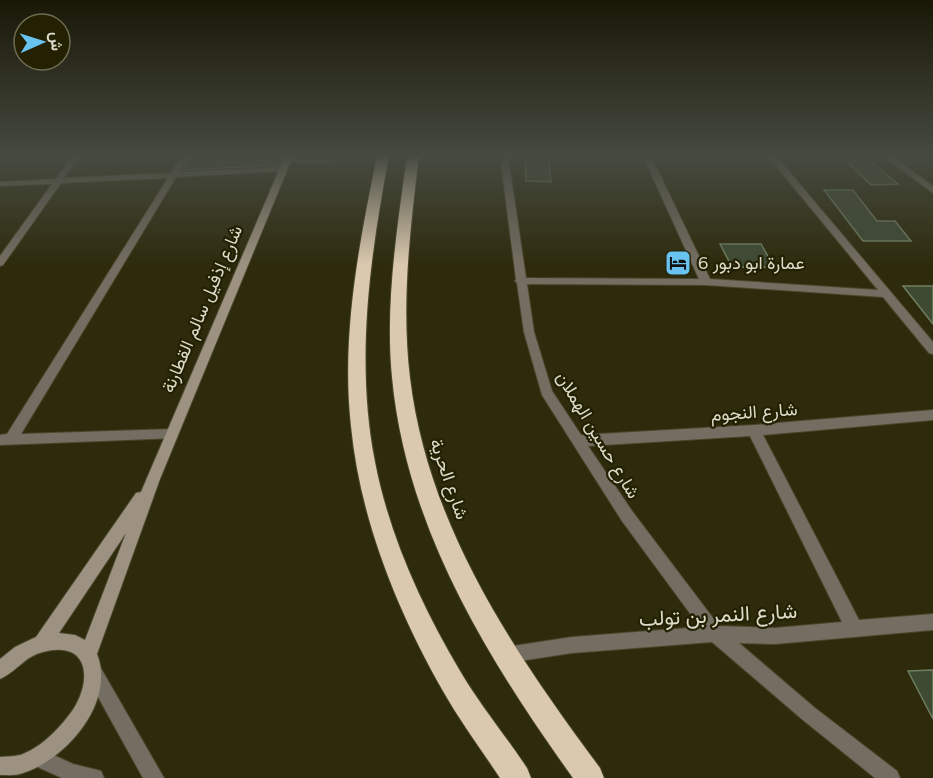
<svg xmlns="http://www.w3.org/2000/svg" width="933" height="778" viewBox="0 0 933 778" font-family="Figtree,Vazirmatn,sans-serif">
	<style>
		.building { fill: #3f4a33; stroke: #6f7e60; stroke-width: 1.5 }
		.lines { fill: none; stroke-linecap: round; stroke-linejoin: round }
		.lane-casing { stroke: #4a472b; stroke-width: 2 }
		.street-casing { stroke: #4a472b; stroke-width: 2 }
		.secondary-casing { stroke: #4a472b; stroke-width: 2 }
		.highway-casing { stroke: #4a472b; stroke-width: 2 }
		.lane { fill: #746d62; fill-rule: evenodd }
		.street { fill: #746d62; fill-rule: evenodd }
		.secondary { fill: #9d9281; fill-rule: evenodd }
		.highway { fill: #dbc9af; fill-rule: evenodd }
		.labels { text-anchor: middle; stroke-width: 4.5; stroke-linejoin: round; paint-order: stroke }
		.poi-label { font-size: 18px; fill: #dcdac9; stroke: #242103; text-anchor: start }
		.street-label { font-size: 18px; fill: #dcdac9; stroke: #242103 }
		.near-street-label { font-size: 21px; fill: #dcdac9; stroke: #242103 }
	</style>
	<rect width="100%" height="100%" fill="#2e2b0d"/>
	<!-- building -->
	<g class="building">
		<polygon points="191,156 283,156 279,165 183,170"/>
		<polygon points="525,156 548,156 551,182 526,181"/>
		<polygon points="841,156 865,156 898,184 871,185"/>
		<polygon points="824,190 853,190 877,221 895,221 911,241 863,241"/>
		<polygon points="720,244 761,244 774,267 732,267"/>
		<polygon points="903,286 933,286 933,324"/>
		<polygon points="933,670 933,719 908,671"/>
	</g>
	<g class="lines">
		<!-- lane casing -->
		<g class="lane-casing">
			<polygon id="lane" points="365,159 367,160 367,161 286,162 284,161 286,160"/>
		</g>
		<!-- street casing -->
		<g class="street-casing">
			<g id="street">
				<polygon points="72,156 80,156 64,178 171,173 181,156 189,156 179,172 283,167 287,169 283,171 176,177 21,434 172,429 177,430 178,434 177,438 0,445 0,435 7,434 168,178 61,183 3,265 0,266 0,256 52,184 0,186 0,182 56,179"/>
				<path d="M500 156H508L526 278 699 279 643 156H651L710 279 878 290 768 156H776L933 342V354L929 353 883 297 706 285 527 284 534 332 552 391 581 435 754 425 933 410V420L763 435 859 620 933 614V630L775 644 739 643 815 708 897 771 900 778H875L803 720 712 642 572 653 506 663 500 661 498 655 500 649 506 647 572 637 700 627 622 521 542 395 524 332 517 283 515 281 516 279ZM750 436 842 622 775 628 719 626 632 511 588 446Z"/>
				<polygon points="883,156 891,156 933,186 933,193"/>
				<polygon points="93,662 99,665 164,778 143,778 87,677 84,671 87,665"/>
				<polygon points="38,748 73,764 101,771 104,778 62,778 31,764 29,757 31,750"/>
			</g>
		</g>
		<!-- secondary casing -->
		<g class="secondary-casing">
			<path id="secondary" d="M285 156H293L160 479 97 654C116 701 67 759 23 773 16 776 8 775 0 775V757C8 756 16 757 23 754 43 746 62 726 74 708 93 677 87 640 43 652 25 656 16 672 0 679V659L15 647 36 637 136 493 141 492ZM126 533 85 640 75 635 59 633Z"/>
		</g>
		<!-- highway casing -->
		<g class="highway-casing">
			<g id="highway">
				<path d="M377 156H389C370 256 355 361 375 462 389 535 422 607 460 671 480 705 505 735 527 768L531 778H500C481 749 460 721 443 691 397 610 360 519 351 426 341 336 359 244 377 156Z"/>
				<path d="M407 156H419C410 229 401 304 410 378 428 526 513 651 600 768L604 778H573C487 658 406 527 392 377 385 304 397 229 407 156Z"/>
			</g>
		</g>
		<!-- lane -->
		<use href="#lane" class="lane"/>
		<!-- street -->
		<use href="#street" class="street"/>
		<!-- secondary -->
		<use href="#secondary" class="secondary"/>
		<!-- highway -->
		<use href="#highway" class="highway"/>
	</g>
	<!-- sky -->
	<linearGradient id="sky" x2="0" y2="1"><stop stop-color="#191807"/><stop offset="0.59" stop-color="#464a40"/><stop offset="1" stop-color="#464a40" stop-opacity="0"/></linearGradient>
	<rect width="933" height="265" fill="url(#sky)"/>
	<!-- icons -->
	<defs>
		<g id="hotel-square" transform="scale(1.35)"><rect x="-9" y="-9" width="18" height="18" rx="4" fill="#69c3f1" stroke="#242103"/><path d="M-6-4.5h1.5V1H6V5H4.5V3h-9V5H-6ZM-4 0a1.8 1.8 0 1 1 3.6 0ZM.5 0V-2.5h3Q6-2.5 6 0Z" fill="#111"/></g>
	</defs>
	<g fill-rule="evenodd">
		<use href="#hotel-square" x="678" y="263"/>
	</g>
	<g class="labels">
		<!-- poi labels -->
		<g class="poi-label">
			<text x="698" y="269">عمارة ابو دبور 6</text>
		</g>
		<!-- street labels -->
		<g class="street-label">
			<text transform="translate(202 309) rotate(-67)" y="6">شارع إذفيل سالم القطارنة</text>
			<text transform="translate(754 412) rotate(-4)" y="6">شارع النجوم</text>
			<text transform="translate(598 435) rotate(59)" y="6">شارع حسين الهملان</text>
			<text transform="translate(449 479) rotate(71)" y="6">شارع الحرية</text>
		</g>
		<!-- near-street labels -->
		<g class="near-street-label">
			<text transform="translate(718 615) rotate(-3)" y="7">شارع النمر بن تولب</text>
		</g>
	</g>
	<!-- north arrow -->
	<g transform="translate(42 42) rotate(87)"><circle r="28" fill="#242103" stroke="#6e6b52" stroke-width="1.5"/>
	<path d="M0-4.5L10 22L0 15L-10 22Z" fill="#69c3f1"/>
	<text y="-9" font-size="16" font-weight="bold" text-anchor="middle" fill="#dcdac9">ش</text>
	</g>
</svg>
